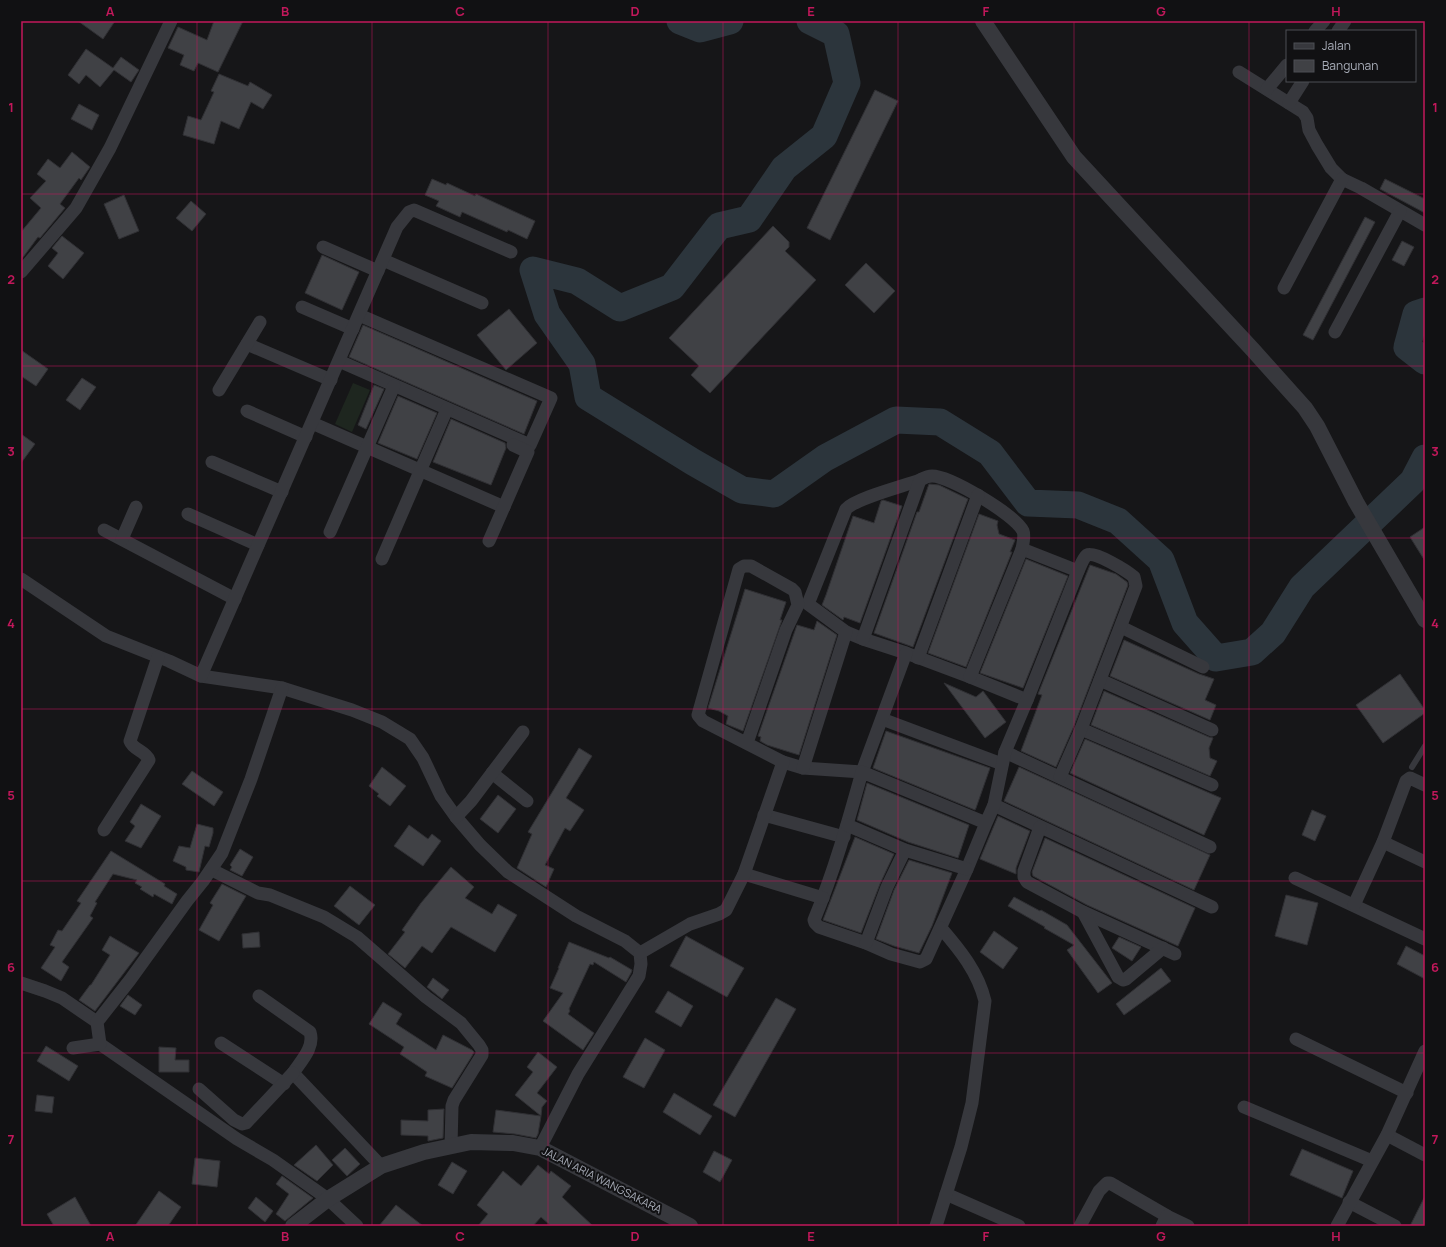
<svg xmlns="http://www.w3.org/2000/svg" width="1446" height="1247" viewBox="0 0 1446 1247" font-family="Manrope,sans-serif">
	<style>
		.green { fill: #1e261f }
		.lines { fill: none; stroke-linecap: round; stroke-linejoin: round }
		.river { stroke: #2c353c; stroke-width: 27 }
		.building { fill: #404145; stroke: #303034 }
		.service { stroke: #37383d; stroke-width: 6 }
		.minor { stroke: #37383d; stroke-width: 13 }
		.tertiary { stroke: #37383d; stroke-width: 16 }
		.grid { fill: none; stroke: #c2185b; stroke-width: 1; stroke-opacity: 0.55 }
		.labels { text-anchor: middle; stroke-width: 4; stroke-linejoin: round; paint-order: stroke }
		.street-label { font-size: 11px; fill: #a8adb8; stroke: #111113 }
		.neatline { fill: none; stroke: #c2185b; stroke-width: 1.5 }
		.grid-label { font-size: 13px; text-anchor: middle; font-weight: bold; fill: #c2185b }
	</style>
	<rect width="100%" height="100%" fill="#161618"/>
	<!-- green -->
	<polygon class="green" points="353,383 370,390 352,432 335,424"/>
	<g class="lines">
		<!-- river -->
		<g class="river">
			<polyline points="680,21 700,29 730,21"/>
			<polyline points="810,21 836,34 847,83 824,136 784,168 749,219 719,226 672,287 620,308 577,281 533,270 547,314 582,364 588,397 693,462 742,490 774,494 825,458 896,420 940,422 990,453 1028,503 1078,505 1118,521 1161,560 1185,623 1216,658 1252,652 1273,633 1302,587 1413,481 1425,458"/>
			<polyline points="1425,311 1416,314 1407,347 1425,361"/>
		</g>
	</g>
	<!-- building -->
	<g class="building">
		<polygon points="78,21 115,21 103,39"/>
		<polygon points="214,21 243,21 218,72 198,63 194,71 180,65 184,55 168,48 178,27 207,40"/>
		<polygon points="86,49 113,68 121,57 139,70 131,82 114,70 100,87 86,75 79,84 68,75"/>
		<polygon points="219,74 248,86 250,82 272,95 263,109 251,102 239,129 221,121 214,144 183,135 188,116 201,120 214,92 211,91"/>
		<polygon points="875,90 898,101 830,240 807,228"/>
		<polygon points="79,104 99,115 92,130 71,119"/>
		<polygon points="72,152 90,167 81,180 79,178 60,204 65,208 40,238 38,237 21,260 21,232 41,208 30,198 46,181 37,174 48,159 60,168"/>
		<polygon points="432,179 446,185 447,183 475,196 476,194 535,221 527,239 508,230 507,232 462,212 460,217 436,206 439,201 425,195"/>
		<polygon points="1385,179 1425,199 1425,213 1380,189"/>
		<polygon points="124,195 139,231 119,239 104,204"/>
		<polygon points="191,201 206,214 192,231 176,218"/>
		<polygon points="1365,217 1375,222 1313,340 1303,335"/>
		<polygon points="773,226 789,242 789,247 785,251 816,280 710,393 691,375 699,366 669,338"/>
		<polygon points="62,236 84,253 63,279 48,266 58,253 52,248"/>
		<polygon points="1402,241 1414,247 1404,266 1392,260"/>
		<polygon points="322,255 359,272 342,310 305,293"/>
		<polygon points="866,263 895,291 874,313 845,285"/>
		<polygon points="509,309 537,343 506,370 477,335"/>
		<polygon points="363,325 537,401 524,434 349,357"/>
		<polygon points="21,350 48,369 36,386 21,376"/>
		<polygon points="82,378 96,387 80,410 66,400"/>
		<polygon points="374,385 384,389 366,429 358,425"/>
		<polygon points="398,396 437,413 417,459 378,443"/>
		<polygon points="451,419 505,443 506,448 491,485 433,462"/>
		<polygon points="21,434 35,444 21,463"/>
		<polygon points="929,484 939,485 968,499 913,647 874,633 917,512 919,512"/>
		<polygon points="883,500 902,506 860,623 844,617 843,620 822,605 826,595 853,516 874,523 881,501"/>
		<polygon points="979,514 998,521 997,525 999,534 1015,540 1010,552 1012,552 966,667 928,653"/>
		<polygon points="1425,527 1425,561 1410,537"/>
		<polygon points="1026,559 1068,576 1023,688 980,673"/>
		<polygon points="1090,565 1116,574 1127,582 1128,585 1074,726 1056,767 1021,751 1042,695 1038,694"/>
		<polygon points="745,589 786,602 780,620 782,620 743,731 726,724 728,716 719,711 708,708"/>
		<polygon points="817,621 837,635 799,755 767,745 760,741 761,737 758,736 797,625 814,630"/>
		<polygon points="1124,640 1199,674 1214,679 1205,700 1216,705 1210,720 1110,676"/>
		<polygon points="1400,674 1425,710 1425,713 1383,743 1356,705"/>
		<polygon points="944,683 976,697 983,691 1006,722 985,738"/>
		<polygon points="1104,691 1209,737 1213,738 1209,748 1210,758 1217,761 1210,776 1091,725"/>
		<polygon points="886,731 990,768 976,808 975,810 873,768"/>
		<polygon points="1085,739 1221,798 1204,835 1070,773"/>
		<polygon points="579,748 592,756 566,798 584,810 570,831 565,828 545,865 554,869 546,887 517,868 532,834 528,832"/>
		<polygon points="382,767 406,786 390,806 377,796 379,794 369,786"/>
		<polygon points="1019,767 1210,855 1194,890 1004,801"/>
		<polygon points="192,771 223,792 214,806 182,784"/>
		<polygon points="867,783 969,825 958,858 908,842 857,820"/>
		<polygon points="498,795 516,809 498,833 480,819"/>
		<polygon points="141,804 161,816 141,848 125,841 135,826 130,822"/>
		<polygon points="1312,810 1326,816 1315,841 1302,835"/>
		<polygon points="998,816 1030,831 1016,868 1016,874 980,859"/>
		<polygon points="197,824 213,828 213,833 209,847 205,846 199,872 186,870 186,867 173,861 179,846 190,848"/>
		<polygon points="409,825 428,839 432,834 441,841 423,866 394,846"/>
		<polygon points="855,837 894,854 880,884 861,933 823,920"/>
		<polygon points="1045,838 1195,908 1178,946 1087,905 1033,876 1032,872"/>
		<polygon points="240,849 253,857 242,876 230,870 232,867 230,865"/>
		<polygon points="111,851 165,884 164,886 177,894 172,904 154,894 153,897 140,889 142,887 135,883 137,880 113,874 95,902 97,903 90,916 93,918 62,962 69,967 61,981 41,968 55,947 50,945 58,930 62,931 81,903 77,901"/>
		<polygon points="909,860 952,873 932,926 919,953 894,946 876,939 894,890"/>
		<polygon points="451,867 474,887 465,898 492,914 498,904 517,915 495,952 451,927 432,953 422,946 405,968 388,954 405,932 402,930 421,903"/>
		<polygon points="222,884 246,896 219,941 199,930 213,905 210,903"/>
		<polygon points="350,886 375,905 359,925 334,906"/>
		<polygon points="1286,895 1318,903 1307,945 1275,936"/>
		<polygon points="1014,897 1040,911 1041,910 1067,925 1112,983 1098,993 1067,950 1074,945 1044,928 1045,927 1008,906"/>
		<polygon points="994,931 1018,948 1003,969 980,952"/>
		<polygon points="259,932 260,947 243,948 242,934"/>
		<polygon points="110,936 139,953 95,1011 79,1000 90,985 91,985 110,955 102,950"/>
		<polygon points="686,936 744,968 727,997 670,966"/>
		<polygon points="1119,937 1141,947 1132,961 1112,948"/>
		<polygon points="569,942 609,958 610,957 632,970 631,973 626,982 594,962 593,965 590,964 569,1009 570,1011 568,1014 594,1033 583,1050 543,1021 563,993 550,988 559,968 558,968"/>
		<polygon points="1406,946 1425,956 1425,979 1397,964"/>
		<polygon points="1161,968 1171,981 1124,1015 1116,1004"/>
		<polygon points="433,978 449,990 442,999 427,987"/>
		<polygon points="668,991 693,1006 681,1027 655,1012"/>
		<polygon points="128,995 142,1005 135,1015 120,1006"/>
		<polygon points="776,998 796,1009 735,1117 713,1105"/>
		<polygon points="383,1002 402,1014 396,1024 436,1050 443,1035 472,1050 474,1052 472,1056 452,1088 425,1076 427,1072 400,1054 404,1047 369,1024"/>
		<polygon points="645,1038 665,1050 644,1088 623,1077"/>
		<polygon points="46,1046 78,1066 69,1081 37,1061"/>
		<polygon points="159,1047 176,1048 175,1060 189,1060 189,1072 159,1072"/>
		<polygon points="538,1052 557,1067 537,1093 547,1101 542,1107 541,1116 515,1095 533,1072 527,1067"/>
		<polygon points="674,1093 712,1116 700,1135 663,1112"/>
		<polygon points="37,1095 54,1097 52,1113 35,1111"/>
		<polygon points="444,1109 443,1138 428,1141 428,1136 401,1135 401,1120 428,1121 428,1110"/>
		<polygon points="496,1110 541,1116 538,1134 536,1138 515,1134 493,1132"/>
		<polygon points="316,1145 333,1165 317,1181 294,1165"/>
		<polygon points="345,1148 360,1164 347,1176 332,1160"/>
		<polygon points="1302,1149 1353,1171 1342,1198 1290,1175"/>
		<polygon points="714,1151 732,1160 720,1182 703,1172"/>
		<polygon points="195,1158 220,1161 217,1187 192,1184"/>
		<polygon points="452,1162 467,1171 453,1194 438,1185"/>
		<polygon points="538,1165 549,1174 551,1171 571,1186 562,1197 593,1226 551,1226 541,1217 533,1226 478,1226 488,1214 477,1205 503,1171 521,1186"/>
		<polygon points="282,1176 313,1198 285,1221 276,1214 289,1194 276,1184"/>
		<polygon points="159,1191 181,1207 168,1226 135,1226"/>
		<polygon points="1425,1196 1425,1226 1410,1226"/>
		<polygon points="75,1197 91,1226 54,1226 47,1214"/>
		<polygon points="256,1197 273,1211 265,1222 248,1208"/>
		<polygon points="396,1205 423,1226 379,1226"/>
	</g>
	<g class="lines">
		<!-- service -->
		<polyline class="service" points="1412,767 1425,746"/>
		<!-- minor -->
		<g class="minor">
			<polyline points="1315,31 1324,21"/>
			<polyline points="1338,31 1345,21"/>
			<polyline points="1239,72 1303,112 1307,118 1309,130 1317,145 1331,168 1342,179 1361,188 1425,225"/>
			<polyline points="1267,89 1287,65"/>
			<polyline points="1289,103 1303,81"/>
			<polyline points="323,247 378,271"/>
			<polyline points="383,260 482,303"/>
			<polyline points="21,272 76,208 110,148 171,21"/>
			<polyline points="1284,288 1342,179"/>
			<polyline points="302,307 353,329"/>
			<polyline points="1335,332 1400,211"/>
			<polyline points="247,344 331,380"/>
			<polyline points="339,361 530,445 551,398 359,315"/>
			<polyline points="219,390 260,322"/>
			<polyline points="247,411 306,437"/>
			<polyline points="312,423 504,507"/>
			<polyline points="212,462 282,492"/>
			<path d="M920 480C904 486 856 498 846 509L808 604 846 632 863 639 906 653 970 677 1027 700"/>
			<polyline points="188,514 258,545"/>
			<polyline points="104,530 235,599"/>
			<polyline points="330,532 394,386"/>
			<polyline points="122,539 136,507"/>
			<polyline points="489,541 528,452 513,445"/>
			<polyline points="1022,549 1078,571"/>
			<polyline points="382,559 447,409"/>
			<polyline points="21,579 106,636 169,661 201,676 282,688 352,710 382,722 410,739 423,758 441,796 456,817 480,845 508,872 576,916 625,941 640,953 641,964 639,976 578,1074 540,1148"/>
			<polyline points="1121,627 1203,667"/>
			<path d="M863 639 920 480C924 478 927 476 932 476 950 476 1014 514 1023 531 1025 536 1023 543 1022 549L970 677"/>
			<polyline points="918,658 978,495"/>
			<polyline points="201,676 397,227 409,212 414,210 511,252"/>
			<polyline points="1100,680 1212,730"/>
			<polyline points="882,719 1002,764"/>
			<polyline points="1081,729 1212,785"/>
			<polyline points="1005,752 1210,847"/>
			<polyline points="783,762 803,768 862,772 906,653"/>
			<polyline points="803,768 846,632"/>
			<polyline points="492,773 527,801"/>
			<polyline points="994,805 1212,907"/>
			<polyline points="764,815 844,837"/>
			<polyline points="456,817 471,801 523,732"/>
			<path d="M986 823 862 772C848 822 834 872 814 920L815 923 819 927 866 943 891 954 920 962 926 959 967 869 986 823 994 805 1005 752 1027 700 1078 571C1080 567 1083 558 1087 555 1095 551 1127 571 1134 577L1136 586 1081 729 1060 777"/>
			<polyline points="847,825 905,850 967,869"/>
			<polyline points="1040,827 1024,871 1024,877 1027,882 1083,912 1175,954"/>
			<path d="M104 830 149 760C146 751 133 750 130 741L158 657"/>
			<polyline points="1383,842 1425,862"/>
			<polyline points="212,870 258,893 270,895 324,917 357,937 426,997 461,1023 479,1045 482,1050 482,1055 454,1100 452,1106 451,1146"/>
			<polyline points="744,874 823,898"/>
			<polyline points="1295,878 1425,939"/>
			<polyline points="1354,905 1383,842 1406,781 1410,778 1425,785"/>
			<polyline points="1083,912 1118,977 1123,980 1126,979 1163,948"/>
			<polyline points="866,943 887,887 905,850"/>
			<polyline points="640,953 690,924 719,914 726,910 744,874 783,762 703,721 698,715 739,569 744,566 751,566 792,589 795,592 798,605 786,630 747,743"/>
			<polyline points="21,983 45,991 62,998 97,1022"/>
			<path d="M259 996 310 1032C315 1047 301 1061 293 1073L381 1166"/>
			<polyline points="1296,1039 1407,1093"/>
			<polyline points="221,1043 284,1084"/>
			<polyline points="100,1044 237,1139 273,1160 328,1199 357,1226"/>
			<polyline points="73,1048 100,1044 97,1022 130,980 187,901 203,881 222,853 251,779 282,688"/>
			<polyline points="199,1089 234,1120 242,1124 246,1123 293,1073"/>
			<polyline points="1244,1107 1372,1161"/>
			<polyline points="1387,1135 1425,1155"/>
			<polyline points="946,1194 1019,1226"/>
			<polyline points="1349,1202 1395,1226"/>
			<path d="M936 1226 961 1147 972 1103 985 1001C978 972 960 950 941 928"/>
			<polyline points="1080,1226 1099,1191 1107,1183 1110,1183 1167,1216"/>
			<polyline points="1162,1226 1167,1216 1188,1226"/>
			<polyline points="1337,1226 1387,1135 1425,1051"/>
		</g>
		<!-- tertiary -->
		<g class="tertiary">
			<polyline points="983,21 1074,157 1173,264 1253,350 1305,408 1317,426 1356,502 1425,620"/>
			<polyline points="293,1226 328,1199 381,1166 424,1152 471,1142 513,1143 540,1148 690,1226"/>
		</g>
	</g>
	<!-- grid -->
	<path class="grid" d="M197 21V1226M372 21V1226M548 21V1226M723 21V1226M898 21V1226M1074 21V1226M1249 21V1226M21 194H1425M21 366H1425M21 538H1425M21 709H1425M21 881H1425M21 1053H1425"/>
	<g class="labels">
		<!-- street labels -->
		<g class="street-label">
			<text transform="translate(602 1180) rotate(27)" y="4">JALAN ARIA WANGSAKARA</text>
		</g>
	</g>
	<!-- border -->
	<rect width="1446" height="1247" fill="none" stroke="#111113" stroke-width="44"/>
	<!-- legend -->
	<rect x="1286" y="30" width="130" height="52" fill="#111113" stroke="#4d4f55"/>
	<rect x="1294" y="43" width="20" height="6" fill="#37383d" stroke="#4d4f55"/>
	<text x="1322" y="50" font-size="12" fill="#a8adb8">Jalan</text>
	<rect x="1294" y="60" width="20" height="12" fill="#404145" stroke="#4d4f55"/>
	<text x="1322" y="70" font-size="12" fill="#a8adb8">Bangunan</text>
	<rect x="22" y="22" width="1402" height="1203" class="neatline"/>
	<g class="grid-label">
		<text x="110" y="16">A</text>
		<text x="285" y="16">B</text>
		<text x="460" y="16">C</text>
		<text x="635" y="16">D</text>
		<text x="811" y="16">E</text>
		<text x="986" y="16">F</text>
		<text x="1161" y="16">G</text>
		<text x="1336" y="16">H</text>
		<text x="11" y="112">1</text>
		<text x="1435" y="112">1</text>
		<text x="11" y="284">2</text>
		<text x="1435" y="284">2</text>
		<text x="11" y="456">3</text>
		<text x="1435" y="456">3</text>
		<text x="11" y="628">4</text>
		<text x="1435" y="628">4</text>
		<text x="11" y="800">5</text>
		<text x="1435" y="800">5</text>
		<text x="11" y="972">6</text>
		<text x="1435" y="972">6</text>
		<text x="11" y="1144">7</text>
		<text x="1435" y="1144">7</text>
		<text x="110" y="1241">A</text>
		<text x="285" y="1241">B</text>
		<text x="460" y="1241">C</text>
		<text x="635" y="1241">D</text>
		<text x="811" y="1241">E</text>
		<text x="986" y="1241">F</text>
		<text x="1161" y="1241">G</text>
		<text x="1336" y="1241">H</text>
	</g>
</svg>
